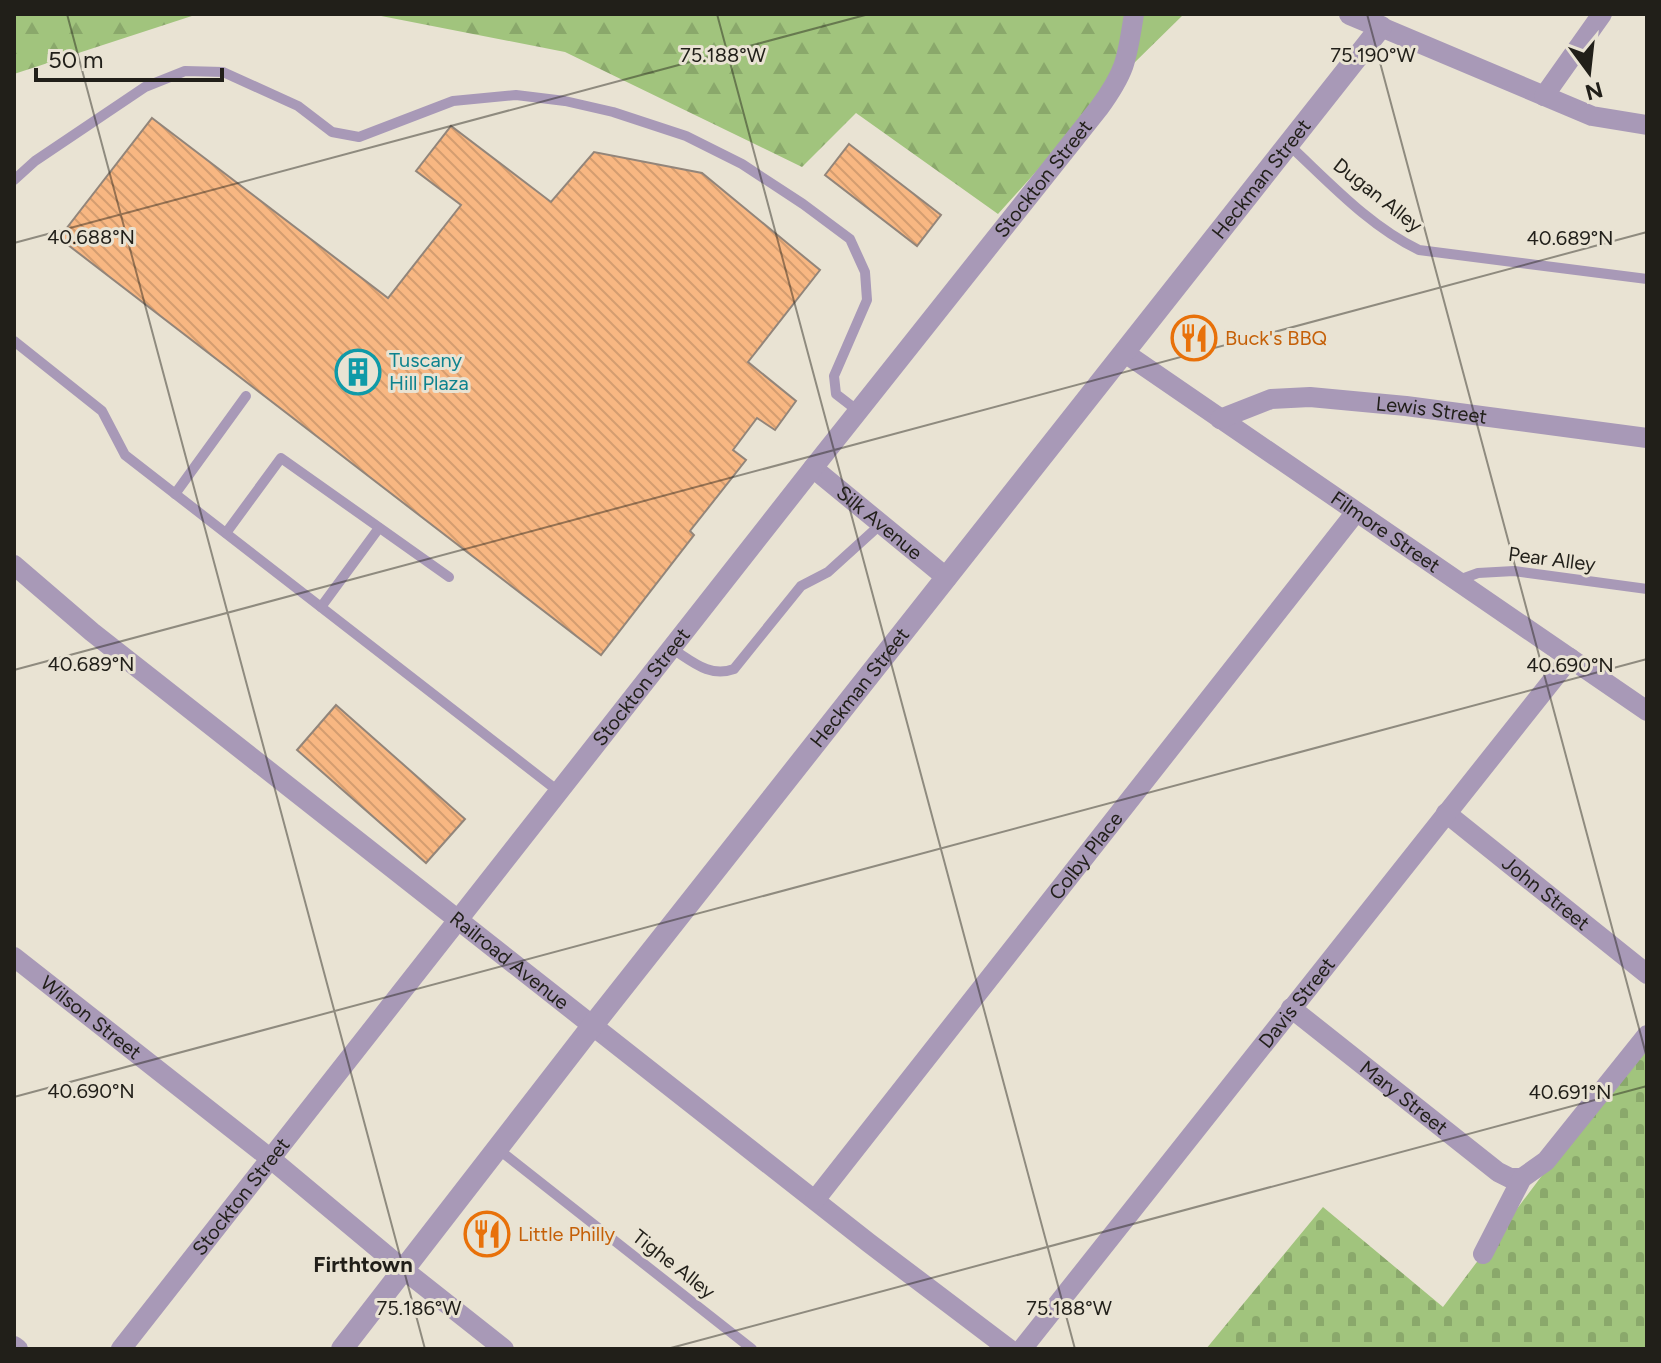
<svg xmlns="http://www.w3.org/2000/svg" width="1661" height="1363" viewBox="0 0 1661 1363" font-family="Figtree,sans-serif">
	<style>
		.forest { fill: url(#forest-firs) }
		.cemetery { fill: url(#cemetery-stones) }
		.building { fill: url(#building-back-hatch); stroke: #92857a; stroke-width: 2 }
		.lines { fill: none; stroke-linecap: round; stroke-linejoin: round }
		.service { stroke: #a899b7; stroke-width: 10 }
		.minor { stroke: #a899b7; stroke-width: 20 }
		.tertiary { stroke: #a899b7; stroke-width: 22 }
		.ticks { fill: none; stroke: #211f19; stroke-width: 2; stroke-opacity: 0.45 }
		.labels { text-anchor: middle; stroke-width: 6; stroke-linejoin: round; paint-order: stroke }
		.street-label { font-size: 20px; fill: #211f19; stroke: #e9e3d3 }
		.food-label { font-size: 20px; fill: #c56008; stroke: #e9e3d3; text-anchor: start }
		.culture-label { font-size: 20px; fill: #0d838f; stroke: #e9e3d3; text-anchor: start }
		.neighbourhood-label { font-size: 22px; font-weight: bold; fill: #211f19; stroke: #e9e3d3 }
		.ticks-label { font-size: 20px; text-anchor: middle; fill: #211f19; stroke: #e9e3d3; stroke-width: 6; stroke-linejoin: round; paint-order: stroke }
	</style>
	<defs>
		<pattern id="forest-firs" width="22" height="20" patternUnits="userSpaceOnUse" patternTransform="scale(2)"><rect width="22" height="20" fill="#a1c47d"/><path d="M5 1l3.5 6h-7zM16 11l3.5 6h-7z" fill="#8aa86b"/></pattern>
		<pattern id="cemetery-stones" width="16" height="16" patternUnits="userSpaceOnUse" patternTransform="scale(2)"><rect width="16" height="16" fill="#a1c47d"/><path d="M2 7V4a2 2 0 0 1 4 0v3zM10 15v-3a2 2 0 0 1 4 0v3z" fill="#8aa86b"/></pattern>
		<pattern id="building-back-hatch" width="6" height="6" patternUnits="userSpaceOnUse" patternTransform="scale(2)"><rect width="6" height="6" fill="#f8b782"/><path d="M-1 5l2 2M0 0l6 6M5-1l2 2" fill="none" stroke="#d49d70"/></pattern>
	</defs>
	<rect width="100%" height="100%" fill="#e9e3d3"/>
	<!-- forest -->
	<g class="forest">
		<polygon points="14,14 198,14 14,74"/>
		<polygon points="371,14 1184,14 1130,67 998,214 856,113 802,167 565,52"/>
	</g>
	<!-- cemetery -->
	<polygon class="cemetery" points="1647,1036 1647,1349 1206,1349 1323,1207 1443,1307"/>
	<!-- building -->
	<g class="building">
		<polygon points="152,118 388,298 461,205 416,171 451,126 551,202 594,152 702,173 820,270 748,362 796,401 775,430 757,418 733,450 746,460 690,531 694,535 601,655 59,238"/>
		<polygon points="849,144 941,215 917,246 825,175"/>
		<polygon points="336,705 465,819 426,863 297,750"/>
	</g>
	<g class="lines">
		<!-- service -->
		<g class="service">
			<path d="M1289 145C1329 182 1369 226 1419 250L1647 279"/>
			<polyline points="14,180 35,161 145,87 185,71 223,72 298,106 332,132 359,137 453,101 516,95 565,101 613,112 686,136 742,164 803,204 850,239 865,272 867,300 834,376 836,394 858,411"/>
			<polyline points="14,341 102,411 125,455 558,791"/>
			<polyline points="175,494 246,396"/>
			<polyline points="226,533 281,458 449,577"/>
			<polyline points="1456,581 1478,573 1514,571 1647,589"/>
			<polyline points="321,607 379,528"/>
			<path d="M671 648C692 661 709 678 734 669L801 586 828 572 881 524"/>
			<polyline points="498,1149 752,1349"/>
		</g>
		<!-- minor -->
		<g class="minor">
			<polyline points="1381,27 1592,116 1647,125"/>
			<polyline points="1544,96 1602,14"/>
			<path id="s1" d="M1125 353 1647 711"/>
			<path id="s2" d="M1220 419 1271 399 1310 397 1406 406 1647 438"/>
			<path id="s3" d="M813 468 947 578"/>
			<path id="s4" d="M14 565 92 632 869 1243 1009 1349"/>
			<path id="s5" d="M1446 813 1647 974"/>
			<path id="s6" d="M14 957 271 1159 404 1270 504 1349"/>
			<path id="s7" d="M1291 1008 1498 1172 1510 1178H1522"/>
			<path id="s8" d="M815 1200 1356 512"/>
			<polyline points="1483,1254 1522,1178 1546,1161 1647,1035"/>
			<polyline points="14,1346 18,1349"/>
			<path id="s9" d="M121 1349 813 468 1099 108C1126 71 1127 59 1134 14"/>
			<path id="s10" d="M1022 1349 1570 658"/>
		</g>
		<!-- tertiary -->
		<path class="tertiary" id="s11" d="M342 1349 593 1025 1381 27 1350 14"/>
	</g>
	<!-- ticks -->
	<path class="ticks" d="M67 14 425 1349M717 14 1075 1349M1367 14 1647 1058M14 243 869 14M14 670 1647 232M14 1097 1647 659M667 1349 1647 1086"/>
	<!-- icons -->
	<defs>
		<g id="restaurant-ring" transform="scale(2.3)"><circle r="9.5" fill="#e9e3d3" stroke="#e8710a" stroke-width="1.5"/><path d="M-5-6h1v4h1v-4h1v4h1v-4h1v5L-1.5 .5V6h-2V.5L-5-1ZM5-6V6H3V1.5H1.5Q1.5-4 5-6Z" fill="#e8710a"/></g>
		<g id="building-ring" transform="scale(2.3)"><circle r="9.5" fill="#e9e3d3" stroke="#0f9aa8" stroke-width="1.5"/><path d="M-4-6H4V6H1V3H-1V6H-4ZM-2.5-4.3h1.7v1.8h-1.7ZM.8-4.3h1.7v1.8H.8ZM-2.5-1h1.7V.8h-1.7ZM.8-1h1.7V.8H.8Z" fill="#0f9aa8"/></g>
	</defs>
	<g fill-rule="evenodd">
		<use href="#restaurant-ring" x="1194" y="338"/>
		<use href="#building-ring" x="358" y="372"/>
		<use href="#restaurant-ring" x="487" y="1234"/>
	</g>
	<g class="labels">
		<!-- street labels -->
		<g class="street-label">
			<text dy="7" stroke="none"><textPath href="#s11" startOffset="1488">Heckman Street</textPath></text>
			<text dy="7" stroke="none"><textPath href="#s9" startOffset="1490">Stockton Street</textPath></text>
			<text transform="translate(1378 195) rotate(38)" y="7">Dugan Alley</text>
			<text dy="7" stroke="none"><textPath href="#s2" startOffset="216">Lewis Street</textPath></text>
			<text dy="7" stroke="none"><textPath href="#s3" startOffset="86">Silk Avenue</textPath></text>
			<text dy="7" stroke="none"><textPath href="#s1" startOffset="316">Filmore Street</textPath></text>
			<text transform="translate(1552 559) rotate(7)" y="7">Pear Alley</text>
			<text dy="7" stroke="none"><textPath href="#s9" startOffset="842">Stockton Street</textPath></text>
			<text dy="7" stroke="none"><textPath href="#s11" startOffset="840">Heckman Street</textPath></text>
			<text dy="7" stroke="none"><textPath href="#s8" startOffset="438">Colby Place</textPath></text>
			<text dy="7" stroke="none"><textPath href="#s5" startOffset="128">John Street</textPath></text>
			<text dy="7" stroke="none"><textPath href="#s4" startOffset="634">Railroad Avenue</textPath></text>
			<text dy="7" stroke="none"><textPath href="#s10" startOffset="442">Davis Street</textPath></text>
			<text dy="7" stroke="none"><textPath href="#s6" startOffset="98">Wilson Street</textPath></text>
			<text dy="7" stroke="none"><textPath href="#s7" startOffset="144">Mary Street</textPath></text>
			<text dy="7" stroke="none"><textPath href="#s9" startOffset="194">Stockton Street</textPath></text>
			<text transform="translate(674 1264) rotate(38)" y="7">Tighe Alley</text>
		</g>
		<!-- food labels -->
		<g class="food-label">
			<text x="1225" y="345">Buck's BBQ</text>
			<text x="518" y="1241">Little Philly</text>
		</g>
		<!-- culture labels -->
		<g class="culture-label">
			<text x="389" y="367">Tuscany<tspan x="389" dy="23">Hill Plaza</tspan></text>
		</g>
		<!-- neighbourhood labels -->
		<g class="neighbourhood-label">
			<text x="363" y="1272">Firthtown</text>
		</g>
	</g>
	<g class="ticks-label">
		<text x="723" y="62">75.188°W</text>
		<text x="1373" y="62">75.190°W</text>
		<text x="91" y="244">40.688°N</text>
		<text x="1570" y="245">40.689°N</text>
		<text x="91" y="671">40.689°N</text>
		<text x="1570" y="672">40.690°N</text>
		<text x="91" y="1098">40.690°N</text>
		<text x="1570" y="1099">40.691°N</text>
		<text x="419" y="1315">75.186°W</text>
		<text x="1069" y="1315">75.188°W</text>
	</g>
	<!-- border -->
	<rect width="1661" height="1363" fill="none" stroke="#211f19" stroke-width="32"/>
	<!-- north arrow -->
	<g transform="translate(1589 72) rotate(165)" stroke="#e9e3d3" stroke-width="6" paint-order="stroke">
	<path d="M0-6L14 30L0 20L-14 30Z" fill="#211f19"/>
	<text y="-12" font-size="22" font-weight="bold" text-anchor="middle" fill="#211f19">N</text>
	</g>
	<!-- scale -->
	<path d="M36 68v12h186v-12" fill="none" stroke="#211f19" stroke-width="4"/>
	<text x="48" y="68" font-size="24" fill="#211f19" stroke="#e9e3d3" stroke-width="6" paint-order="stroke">50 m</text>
</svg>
